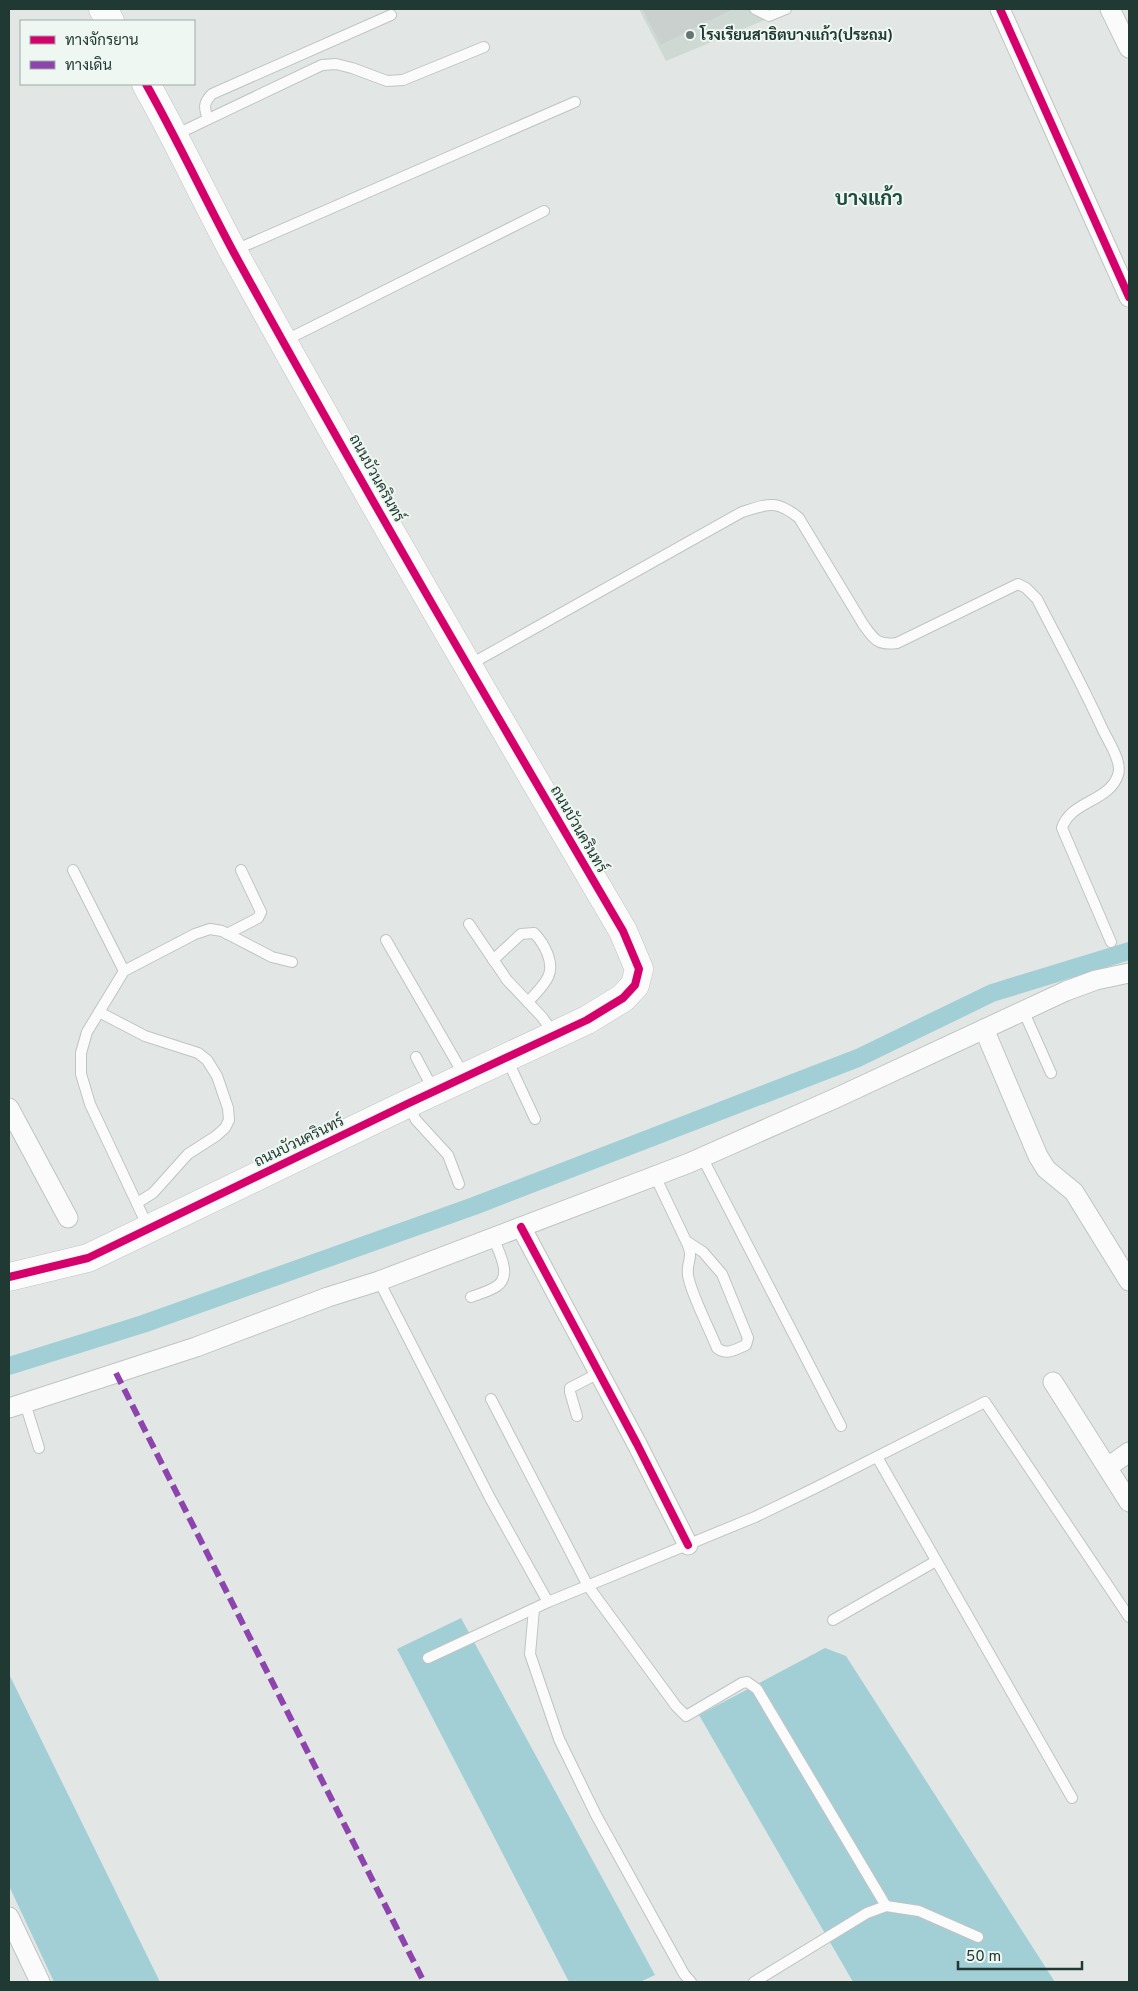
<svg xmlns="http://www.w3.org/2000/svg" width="1138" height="1991" viewBox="0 0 1138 1991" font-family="Overpass,Sarabun,sans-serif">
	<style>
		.built { fill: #cfd9d4 }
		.water { fill: #a2cfd6 }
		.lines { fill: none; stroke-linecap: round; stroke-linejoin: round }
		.canal { stroke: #a2cfd6; stroke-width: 18 }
		.building { fill: #cad0cd; stroke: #cad0cd }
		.lane-casing { stroke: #bfc4c2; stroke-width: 12 }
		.street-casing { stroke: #bfc4c2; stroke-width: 21 }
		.secondary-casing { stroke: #bdc5c2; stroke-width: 29 }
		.lane { stroke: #fbfbfb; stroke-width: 10 }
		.street { stroke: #fbfbfb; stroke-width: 19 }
		.secondary { stroke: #fbfbfb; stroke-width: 28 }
		.quiet { stroke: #8e44ad; stroke-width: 6; stroke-dasharray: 12 6; stroke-linecap: butt }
		.cycleway-casing { stroke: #eff7f2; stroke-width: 11 }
		.cycleway { stroke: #d6006c; stroke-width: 8 }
		.poi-dot { fill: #647671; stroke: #eff7f2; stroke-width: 2 }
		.labels { text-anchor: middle; stroke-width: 4; stroke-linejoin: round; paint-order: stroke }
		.poi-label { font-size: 15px; font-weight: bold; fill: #203932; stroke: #eff7f2; text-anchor: start }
		.street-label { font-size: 15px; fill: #203932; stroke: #eff7f2 }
		.district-label { font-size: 20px; font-weight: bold; fill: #1d4b3f; stroke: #eff7f2 }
	</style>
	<rect width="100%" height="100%" fill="#e2e7e5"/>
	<!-- built -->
	<polygon class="built" points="639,9 791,9 666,61"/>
	<!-- water -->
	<g class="water">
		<polygon points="461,1618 655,1975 640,1982 569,1982 397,1649"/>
		<polygon points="825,1648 846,1656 1055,1982 853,1982 699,1715"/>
		<polygon points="9,1674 160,1982 54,1982 9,1886"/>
	</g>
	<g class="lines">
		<!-- canal -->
		<polyline class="canal" points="9,1366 143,1324 474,1206 858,1058 992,993 1129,951"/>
	</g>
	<!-- building -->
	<polygon class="building" points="643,9 732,9 661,44"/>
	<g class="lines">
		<!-- lane casing -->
		<g class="lane-casing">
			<g id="lane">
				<polyline points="755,9 769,16 786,9"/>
				<path d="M208 119C204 108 203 103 212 94L391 15"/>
				<polyline points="175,135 322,65 336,64 352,68 387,81 403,80 484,47"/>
				<polyline points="235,250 575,102"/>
				<polyline points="284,341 544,211"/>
				<path d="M469 665 742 512C768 504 776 499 799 518L863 624C873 638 877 646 897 643L1018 584 1026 588 1037 599C1059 642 1082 684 1102 728 1107 739 1116 752 1118 763 1119 766 1119 772 1118 775 1109 802 1070 801 1062 828L1111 942"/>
				<polyline points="73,870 124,971"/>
				<polyline points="469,924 507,980 542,1017 555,1035"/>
				<polyline points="227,934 258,918 261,912 241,870"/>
				<polyline points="386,940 465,1077"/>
				<path d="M493 960 521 934 534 933C544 943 555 963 548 977 544 986 535 994 528 1002"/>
				<polyline points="1023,1010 1051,1073"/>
				<polyline points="99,1012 145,1036 198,1053 207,1060 217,1076 228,1108 229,1120 225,1128 216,1136 188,1154 153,1193 137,1203"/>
				<polyline points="416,1057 434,1091"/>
				<polyline points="507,1059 535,1119"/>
				<polyline points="408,1105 416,1120 448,1155 459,1184"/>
				<polyline points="702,1157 841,1426"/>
				<path d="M655 1176 686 1241C695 1259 686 1260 688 1275 690 1292 710 1330 717 1348 727 1356 736 1349 746 1345L748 1338 722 1274 703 1252 686 1241"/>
				<polyline points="148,1227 90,1104 81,1074 81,1053 87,1032 124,971 195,934 210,929 222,931 272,957 292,962"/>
				<polyline points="379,1281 490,1498 548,1602"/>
				<path d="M471 1297C479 1294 490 1291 497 1286 513 1275 498 1251 493 1237"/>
				<polyline points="491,1399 588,1586 676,1706 686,1716 742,1683 747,1682 757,1689 886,1906"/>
				<polyline points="25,1403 39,1448"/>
				<polyline points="577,1416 570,1392 570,1388 599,1373"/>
				<polyline points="877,1457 1072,1798"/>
				<polyline points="534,1609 530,1654 559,1739 596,1815 684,1974 691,1982"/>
				<polyline points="833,1620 936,1561"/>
				<polyline points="428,1658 548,1602 755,1517 815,1488 985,1402 1129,1617"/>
				<polyline points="754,1982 867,1913 886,1906 919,1911 978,1937"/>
			</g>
		</g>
		<!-- street casing -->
		<g class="street-casing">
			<g id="street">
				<polyline points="1000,9 1129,297"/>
				<polyline points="1110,9 1129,48"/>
				<polyline points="984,1029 1038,1156 1046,1169 1074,1192 1129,1281"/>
				<polyline points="9,1108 68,1218"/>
				<polyline points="521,1227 637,1444 688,1545"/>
				<polyline points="1053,1382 1129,1502"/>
				<polyline points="9,1408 196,1347 328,1297 379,1281 689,1163 836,1098 1066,991 1096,980 1129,973"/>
				<polyline points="1108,1467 1129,1452"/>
				<polyline points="9,1917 40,1982"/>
			</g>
		</g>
		<!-- secondary casing -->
		<g class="secondary-casing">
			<g id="secondary">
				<polyline points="103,9 110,21"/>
				<path d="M9 1277 88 1258 407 1104 587 1020 623 998 635 985 639 969 623 931C491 706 359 481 234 253 204 197 177 139 146 84"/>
			</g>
		</g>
		<!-- lane -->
		<use href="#lane" class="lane"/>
		<!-- street -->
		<use href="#street" class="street"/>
		<!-- secondary -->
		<use href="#secondary" class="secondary"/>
		<!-- quiet -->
		<polyline class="quiet" points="116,1373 424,1982"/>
		<!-- cycleway casing -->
		<g class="cycleway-casing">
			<g id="cycleway">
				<polyline points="1000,9 1129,297"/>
				<polyline points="521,1227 637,1444 688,1545"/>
				<path d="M9 1277 88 1258 407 1104 587 1020 623 998 635 985 639 969 623 931C491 706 359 481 234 253 204 197 177 139 146 84"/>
			</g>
		</g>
		<!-- cycleway -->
		<use href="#cycleway" class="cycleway"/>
	</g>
	<!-- markers -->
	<circle class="poi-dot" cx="690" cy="35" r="5"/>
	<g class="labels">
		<!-- poi labels -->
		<g class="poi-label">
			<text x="700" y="40">โรงเรียนสาธิตบางแก้ว(ประถม)</text>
		</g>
		<!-- street labels -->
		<g class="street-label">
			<text transform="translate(377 478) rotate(61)" y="5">ถนนบัวนครินทร์</text>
			<text transform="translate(579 829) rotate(60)" y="5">ถนนบัวนครินทร์</text>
			<text transform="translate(299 1141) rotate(-26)" y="5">ถนนบัวนครินทร์</text>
		</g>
		<!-- district labels -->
		<g class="district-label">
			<text x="869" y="205">บางแก้ว</text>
		</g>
	</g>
	<!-- border -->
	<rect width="1138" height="1991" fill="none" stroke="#203932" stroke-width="20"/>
	<!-- legend -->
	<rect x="20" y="20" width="175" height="65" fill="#eff7f2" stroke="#9caba5"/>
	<rect x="30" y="36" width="25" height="8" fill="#d6006c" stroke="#9caba5"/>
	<text x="65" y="45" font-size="15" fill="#203932">ทางจักรยาน</text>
	<rect x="30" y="61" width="25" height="8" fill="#8e44ad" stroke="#9caba5"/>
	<text x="65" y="70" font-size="15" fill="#203932">ทางเดิน</text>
	<!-- scale -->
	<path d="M958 1961v8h124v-8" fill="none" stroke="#203932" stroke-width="2.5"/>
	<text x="966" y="1961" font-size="15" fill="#203932" stroke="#eff7f2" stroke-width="4" paint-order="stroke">50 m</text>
</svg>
